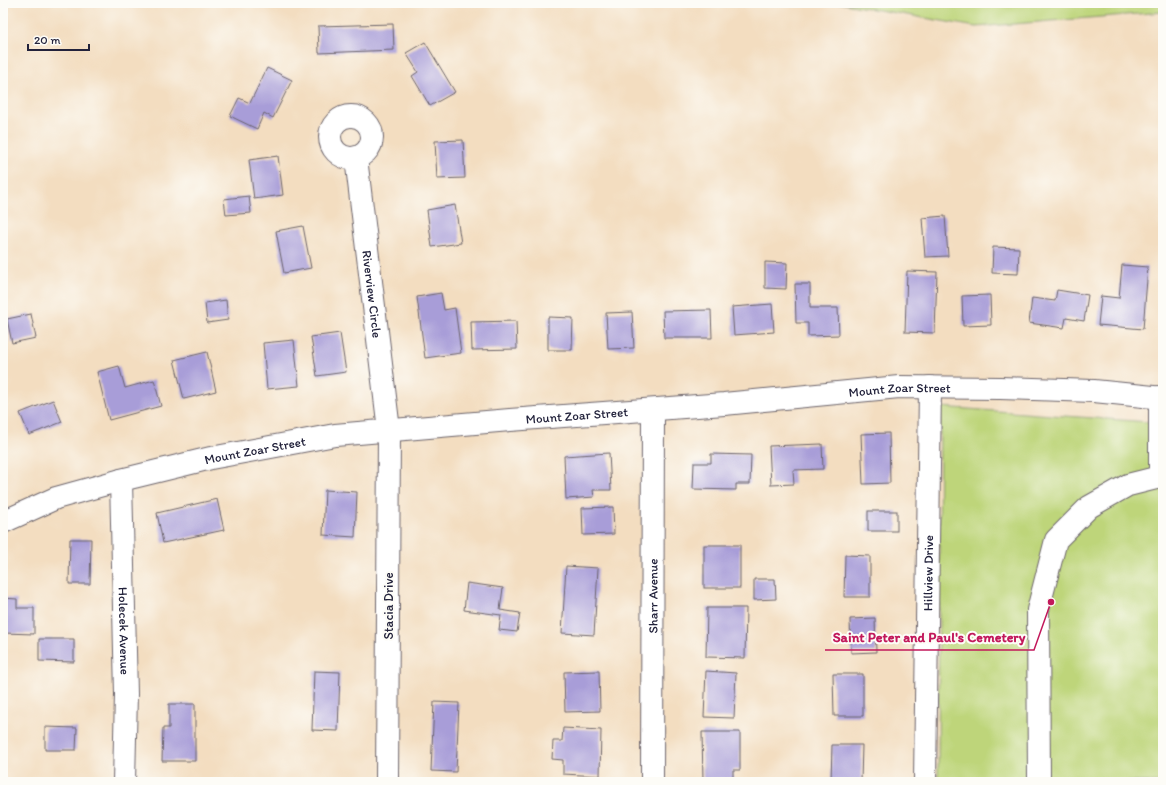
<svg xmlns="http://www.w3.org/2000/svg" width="1166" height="785" viewBox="0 0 1166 785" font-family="Itim,sans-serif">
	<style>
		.green { fill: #bed57a; stroke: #707c5a }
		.building { fill: #a89dd8 }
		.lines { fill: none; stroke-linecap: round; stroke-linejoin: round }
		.minor-casing { stroke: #6b636a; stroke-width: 24 }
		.minor { stroke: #fff; stroke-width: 22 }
		.labels { text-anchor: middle; stroke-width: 4; stroke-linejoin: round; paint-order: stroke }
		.street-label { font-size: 13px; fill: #22223b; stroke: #fdfcf7 }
		.leader { fill: none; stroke: #c2185b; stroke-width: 1.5 }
		.callout-dot { fill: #c2185b; stroke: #fdfcf7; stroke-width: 1.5 }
		.callout-label { font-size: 14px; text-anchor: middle; font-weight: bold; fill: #c2185b; stroke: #fdfcf7; stroke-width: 4; stroke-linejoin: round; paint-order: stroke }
	</style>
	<rect width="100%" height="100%" fill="#fdfcf7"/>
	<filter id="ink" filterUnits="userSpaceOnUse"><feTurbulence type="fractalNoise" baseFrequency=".025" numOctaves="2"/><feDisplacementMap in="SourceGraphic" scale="8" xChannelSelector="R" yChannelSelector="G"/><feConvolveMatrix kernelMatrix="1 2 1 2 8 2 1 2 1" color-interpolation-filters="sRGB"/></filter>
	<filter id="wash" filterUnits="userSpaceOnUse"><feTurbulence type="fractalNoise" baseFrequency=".012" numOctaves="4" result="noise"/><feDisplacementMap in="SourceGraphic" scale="16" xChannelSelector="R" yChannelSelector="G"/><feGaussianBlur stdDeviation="0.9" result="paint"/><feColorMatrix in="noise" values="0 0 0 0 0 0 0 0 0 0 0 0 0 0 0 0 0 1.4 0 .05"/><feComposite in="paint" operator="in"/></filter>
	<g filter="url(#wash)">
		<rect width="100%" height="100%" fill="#f3ddc0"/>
		<!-- green -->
		<g class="green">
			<polygon points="839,3 1163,3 1163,12 976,27"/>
			<polygon points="940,407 1163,423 1163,782 938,782"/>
		</g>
		<g id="blocks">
			<!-- building -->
			<g class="building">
				<polygon points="393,24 394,50 319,53 318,26"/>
				<polygon points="425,42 455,92 430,106 412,76 418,72 406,53"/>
				<polygon points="267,68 292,80 273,118 264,113 257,129 230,116 239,98 250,103"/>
				<polygon points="463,140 465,178 437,179 435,141"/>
				<polygon points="278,156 283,195 254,199 249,160"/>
				<polygon points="249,196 251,213 226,215 224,199"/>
				<polygon points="455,205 461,243 432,247 427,210"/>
				<polygon points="945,216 948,256 925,257 922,218"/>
				<polygon points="303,226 311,268 284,273 276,231"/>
				<polygon points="993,247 1019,248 1018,274 992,273"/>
				<polygon points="765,262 787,263 786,289 765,288"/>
				<polygon points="1122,265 1148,267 1143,329 1098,325 1101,296 1119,298"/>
				<polygon points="907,271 937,272 935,333 905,332"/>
				<polygon points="795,284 810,284 810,308 838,308 839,335 808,336 808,323 796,323"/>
				<polygon points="1057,290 1088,295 1084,321 1066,318 1064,328 1029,323 1032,298 1055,301"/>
				<polygon points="441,293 444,310 455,308 461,353 425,358 417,297"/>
				<polygon points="990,295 991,325 963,326 962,296"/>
				<polygon points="226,300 228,320 207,323 205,303"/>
				<polygon points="772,304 774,332 734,335 732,307"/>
				<polygon points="711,310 712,338 664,338 663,311"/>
				<polygon points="632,312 634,348 608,349 606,313"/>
				<polygon points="31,314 36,338 12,343 7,319"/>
				<polygon points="548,317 573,318 572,350 548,350"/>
				<polygon points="516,321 517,349 472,350 471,322"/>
				<polygon points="340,333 346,372 317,376 311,337"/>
				<polygon points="294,340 299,386 267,389 263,343"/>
				<polygon points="207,352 216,391 184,399 174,360"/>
				<polygon points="119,366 125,388 154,380 161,406 109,420 97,372"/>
				<polygon points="53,400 62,422 29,435 20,413"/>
				<polygon points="889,433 890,483 863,484 861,434"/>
				<polygon points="822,444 823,469 793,470 794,484 771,485 769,446"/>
				<polygon points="609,453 611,490 593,490 594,497 566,499 564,456"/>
				<polygon points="711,454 751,455 750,484 736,484 736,490 693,489 694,463 711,463"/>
				<polygon points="325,490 357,492 355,537 323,535"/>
				<polygon points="217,499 224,530 163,543 157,513"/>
				<polygon points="613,507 614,534 583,535 582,508"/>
				<rect x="868" y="511" width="29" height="20"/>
				<polygon points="70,539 91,539 90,584 69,584"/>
				<rect x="704" y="545" width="36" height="43"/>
				<polygon points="845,555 870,556 870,597 844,597"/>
				<polygon points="566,566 598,568 594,635 562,633"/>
				<polygon points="754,579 775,579 776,599 754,600"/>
				<polygon points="467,583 503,588 500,610 520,613 517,632 499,630 501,615 464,610"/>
				<polygon points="3,598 17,599 17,608 34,608 34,634 3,633"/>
				<polygon points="707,608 746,608 745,658 706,657"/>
				<polygon points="875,618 876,652 851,653 850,619"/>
				<polygon points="39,639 74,639 74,662 39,661"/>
				<polygon points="314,671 340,672 338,731 312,730"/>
				<polygon points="599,671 600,711 565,712 564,672"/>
				<polygon points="706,671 736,673 734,718 704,717"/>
				<polygon points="833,674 863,674 863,716 834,716"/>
				<polygon points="434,702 459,703 456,772 431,771"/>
				<polygon points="169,704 195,704 195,761 162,761 163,728 169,728"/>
				<polygon points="45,727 77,728 76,750 45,750"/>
				<polygon points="563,728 601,730 600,776 563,774 563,760 552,759 553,741 562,741"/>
				<polygon points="702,732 740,732 740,770 733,770 733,780 703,781"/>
				<polygon points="832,745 862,745 861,782 831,782"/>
			</g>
		</g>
	</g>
	<g filter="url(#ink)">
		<use href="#blocks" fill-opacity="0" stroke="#6b636a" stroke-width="1"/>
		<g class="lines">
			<!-- minor casing -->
			<g class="minor-casing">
				<g id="minor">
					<circle cx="351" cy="137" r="21"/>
					<path id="s1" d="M356 158 389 430 387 782"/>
					<polyline points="1160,397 1160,477"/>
					<path id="s2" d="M121 480 126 694 124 782"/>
					<path id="s3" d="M3 522 56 498 121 480 211 458 335 435 510 420 724 404 899 387 1000 388 1094 391 1163 398"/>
					<path id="s4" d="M652 782 653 410"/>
					<path id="s5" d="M925 782 930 387"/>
					<polyline points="1039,782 1038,610 1056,540 1089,507 1128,485 1160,477 1163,478"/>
				</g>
			</g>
			<!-- minor -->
			<use href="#minor" class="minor"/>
		</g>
	</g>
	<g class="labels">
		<!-- street labels -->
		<g class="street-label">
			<text dy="5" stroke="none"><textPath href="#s1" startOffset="137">Riverview Circle</textPath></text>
			<text dy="5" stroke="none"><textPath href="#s3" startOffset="911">Mount Zoar Street</textPath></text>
			<text dy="5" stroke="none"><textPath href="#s3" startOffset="587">Mount Zoar Street</textPath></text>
			<text dy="5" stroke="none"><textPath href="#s3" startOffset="263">Mount Zoar Street</textPath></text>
			<text dy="5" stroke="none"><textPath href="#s5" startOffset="209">Hillview Drive</textPath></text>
			<text dy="5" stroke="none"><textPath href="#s4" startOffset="186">Sharr Avenue</textPath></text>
			<text transform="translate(388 606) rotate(-90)" y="5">Stacia Drive</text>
			<text dy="5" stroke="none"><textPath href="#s2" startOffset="151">Holecek Avenue</textPath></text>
		</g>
	</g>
	<!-- callouts -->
	<path class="leader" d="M1051 602L1034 650H825"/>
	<circle class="callout-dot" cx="1051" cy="602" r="4"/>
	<g class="callout-label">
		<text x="929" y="642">Saint Peter and Paul's Cemetery</text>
	</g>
	<!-- margin -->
	<rect width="1166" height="785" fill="none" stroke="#fdfcf7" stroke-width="16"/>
	<!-- scale -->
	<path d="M28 44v6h61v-6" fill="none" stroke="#22223b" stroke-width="2"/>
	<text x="34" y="44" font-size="12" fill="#22223b" stroke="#fdfcf7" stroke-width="3" paint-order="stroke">20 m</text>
</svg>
